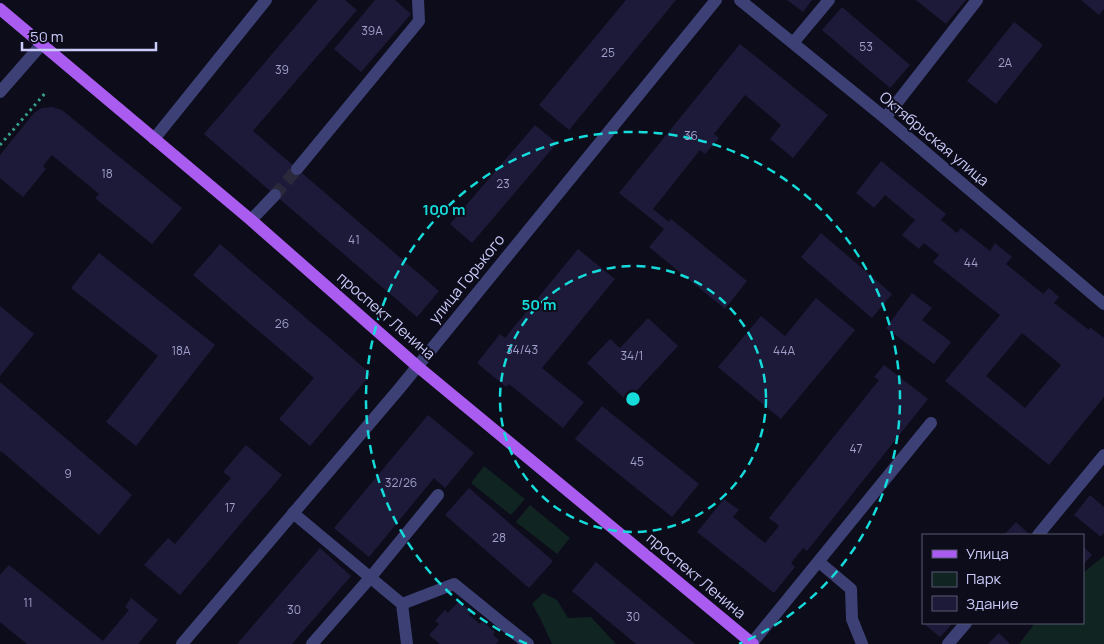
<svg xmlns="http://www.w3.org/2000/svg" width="1104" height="644" viewBox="0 0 1104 644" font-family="Manrope,sans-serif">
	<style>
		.green { fill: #102421 }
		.building { fill: #1d1a39; fill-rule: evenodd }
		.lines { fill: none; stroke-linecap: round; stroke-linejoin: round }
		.minor-tunnel { stroke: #2a293c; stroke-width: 12; stroke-dasharray: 12 6; stroke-linecap: butt }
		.path { stroke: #37a18f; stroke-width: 3; stroke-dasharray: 2.5 4; stroke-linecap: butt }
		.minor { stroke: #3c4075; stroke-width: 12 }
		.major { stroke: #a95cef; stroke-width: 12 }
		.ring { fill: none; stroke: #15dbda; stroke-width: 2.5; stroke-dasharray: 9 6 }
		.labels { text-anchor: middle; stroke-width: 4; stroke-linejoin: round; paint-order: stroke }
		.number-label { font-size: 12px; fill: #a09fca }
		.street-label { font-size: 15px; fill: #cbcbfa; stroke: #0d0c1a }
		.centre { fill: #15dbda; stroke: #0d0c1a; stroke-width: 2.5 }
		.ring-label { font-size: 15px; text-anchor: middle; font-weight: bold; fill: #15dbda; stroke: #0d0c1a; stroke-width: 4; stroke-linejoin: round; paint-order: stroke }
	</style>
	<rect width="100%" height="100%" fill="#0d0c1a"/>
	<!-- green -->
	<g class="green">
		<polygon points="484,466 525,499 511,515 471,483"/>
		<polygon points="530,505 570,538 557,554 516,522"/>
		<polygon points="1104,556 1104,644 1019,644 1035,623 1083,623 1083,573"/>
		<polygon points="543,593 557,600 568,618 591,617 616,644 552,644 540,618 532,604"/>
	</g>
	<!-- building -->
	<g class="building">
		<polygon points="318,0 345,0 357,10 253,131 439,291 417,317 204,134"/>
		<polygon points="375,0 395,0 411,14 361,72 334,49"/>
		<polygon points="626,0 676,0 569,130 539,105"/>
		<polygon points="787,0 812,0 803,12"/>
		<polygon points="916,0 966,0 946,24"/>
		<polygon points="1081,0 1104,0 1104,9 1099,15"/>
		<polygon points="842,7 910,65 890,88 822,30"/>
		<polygon points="1014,22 1043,45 996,104 967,81"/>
		<polygon points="740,44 828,115 793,158 770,139 781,125 745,95 714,134 719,138 705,154 700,150 653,209 669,222 671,219 747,281 725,309 649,247 664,229 619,193"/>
		<polygon points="52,107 62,110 182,208 152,244 95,198 99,194 52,155 43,166 46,169 23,197 0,178 0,155 34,113 42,108"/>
		<polygon points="535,125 557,143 472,243 450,224"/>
		<path d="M881 161 946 214 941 220 957 233 961 228 990 251 995 243 1012 257 1006 264 1043 294 1049 288 1059 297 1054 303 1089 330 1090 327 1104 338V397L1049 465 945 381 1000 315 933 262 939 255 924 243 919 249 902 235 915 220 885 195 874 208 856 193ZM1022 333 1061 365 1025 408 986 376Z"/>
		<polygon points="821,233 892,294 872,318 801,257"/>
		<polygon points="220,244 371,374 310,446 279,419 314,378 193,275"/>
		<polygon points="578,249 615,279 542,368 584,402 563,428 509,384 506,387 477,363 500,334 505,338"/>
		<polygon points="99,253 215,345 136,446 106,422 158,356 71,288"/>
		<polygon points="912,293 932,308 922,320 951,342 934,364 886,328"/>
		<polygon points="816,298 855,330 781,419 718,367 761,316 785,336"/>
		<polygon points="0,306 34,334 0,376"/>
		<polygon points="648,318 678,346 627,401 587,363 610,339 620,348"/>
		<polygon points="884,365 928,399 807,551 803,548 791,563 795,567 774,593 697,532 724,499 739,510 733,517 765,543 779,526 769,518 879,380 874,377"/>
		<polygon points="0,382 132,495 99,535 1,451 0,453"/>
		<polygon points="602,406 699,484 672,517 575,439"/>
		<polygon points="428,415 474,453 445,488 434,478 369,557 334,528"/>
		<polygon points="246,445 282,475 180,595 144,565 168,538 175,544 231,478 223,472"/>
		<polygon points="469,488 553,561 529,588 445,515"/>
		<polygon points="1090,495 1104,507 1104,533 1101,537 1074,515"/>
		<polygon points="1016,522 1030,535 1004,535"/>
		<polygon points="1083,546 1092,555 1083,565"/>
		<polygon points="320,548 351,576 292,644 237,644"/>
		<polygon points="596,562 695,644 636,644 572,591"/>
		<polygon points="9,565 103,641 129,610 125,607 131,598 158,620 138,644 27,644 0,622 0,575"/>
		<polygon points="459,601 472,612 469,615 480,624 482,621 495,632 493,635 499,640 496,644 440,644 429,635 439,624 435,621 445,610 448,613"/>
		<polygon points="923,623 953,623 940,637"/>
		<polygon points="999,633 1010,644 988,644"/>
	</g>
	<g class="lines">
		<!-- minor-tunnel -->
		<polyline class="minor-tunnel" points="275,195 297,169"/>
		<!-- path -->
		<polyline class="path" points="0,145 47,91"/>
		<!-- minor -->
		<g class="minor">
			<polyline points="740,0 885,118 1104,304"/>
			<polyline points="793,43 829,0"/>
			<polyline points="0,92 42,44"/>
			<polyline points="885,118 977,0"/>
			<polyline points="154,139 266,0"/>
			<polyline points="297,169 419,21 418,0"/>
			<polyline points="251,220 275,195"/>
			<polyline points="293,513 402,604 454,584 528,644"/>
			<polyline points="1038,535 1104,455"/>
			<polyline points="819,562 851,589 852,619 862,644"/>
			<polyline points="402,604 407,644"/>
			<polyline points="752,643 931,423"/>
			<polyline points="182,644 399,389 716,0"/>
			<polyline points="312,644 370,578 438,495"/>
			<polyline points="948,644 966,623"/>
		</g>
		<!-- major -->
		<polyline class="major" points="0,9 251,220 417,366 753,644"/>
	</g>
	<!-- distance rings -->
	<g class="ring">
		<circle cx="633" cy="399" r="133"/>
		<path d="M527 644A267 267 0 1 1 739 644"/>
	</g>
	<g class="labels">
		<!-- number labels -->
		<g class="number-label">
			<text x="372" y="35">39А</text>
			<text x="866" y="51">53</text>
			<text x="608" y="57">25</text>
			<text x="1005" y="67">2А</text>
			<text x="282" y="74">39</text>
			<text x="691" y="140">36</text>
			<text x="107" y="178">18</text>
			<text x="503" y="188">23</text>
			<text x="354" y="244">41</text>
			<text x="971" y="267">44</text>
			<text x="282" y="328">26</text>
			<text x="522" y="354">34/43</text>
			<text x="181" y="355">18А</text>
			<text x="784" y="355">44А</text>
			<text x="632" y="360">34/1</text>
			<text x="856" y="453">47</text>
			<text x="637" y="466">45</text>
			<text x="68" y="478">9</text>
			<text x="401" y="487">32/26</text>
			<text x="230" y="512">17</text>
			<text x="499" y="542">28</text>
			<text x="28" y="607">11</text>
			<text x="294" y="614">30</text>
			<text x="633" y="621">30</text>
		</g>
		<!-- street labels -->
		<g class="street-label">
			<text transform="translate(934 139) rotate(40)" y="5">Октябрьская улица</text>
			<text transform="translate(467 279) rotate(-51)" y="5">улица Горького</text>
			<text transform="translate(386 316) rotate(41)" y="5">проспект Ленина</text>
			<text transform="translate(696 576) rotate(40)" y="5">проспект Ленина</text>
		</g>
	</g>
	<circle cx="633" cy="399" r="8" class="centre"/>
	<g class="ring-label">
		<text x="444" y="215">100 m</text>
		<text x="539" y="310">50 m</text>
	</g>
	<!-- legend -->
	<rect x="922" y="534" width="162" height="90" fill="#0d0c1a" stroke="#595874"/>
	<rect x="932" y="550" width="25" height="8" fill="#a95cef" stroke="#595874"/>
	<text x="966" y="559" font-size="15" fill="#cbcbfa">Улица</text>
	<rect x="932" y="572" width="25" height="15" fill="#102421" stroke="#595874"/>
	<text x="966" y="584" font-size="15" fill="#cbcbfa">Парк</text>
	<rect x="932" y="596" width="25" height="15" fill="#1d1a39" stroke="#595874"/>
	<text x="966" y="609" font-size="15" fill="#cbcbfa">Здание</text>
	<!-- scale -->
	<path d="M22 42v8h134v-8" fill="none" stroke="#cbcbfa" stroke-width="2.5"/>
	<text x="30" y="42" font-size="15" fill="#cbcbfa" stroke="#0d0c1a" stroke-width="4" paint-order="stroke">50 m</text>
</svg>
